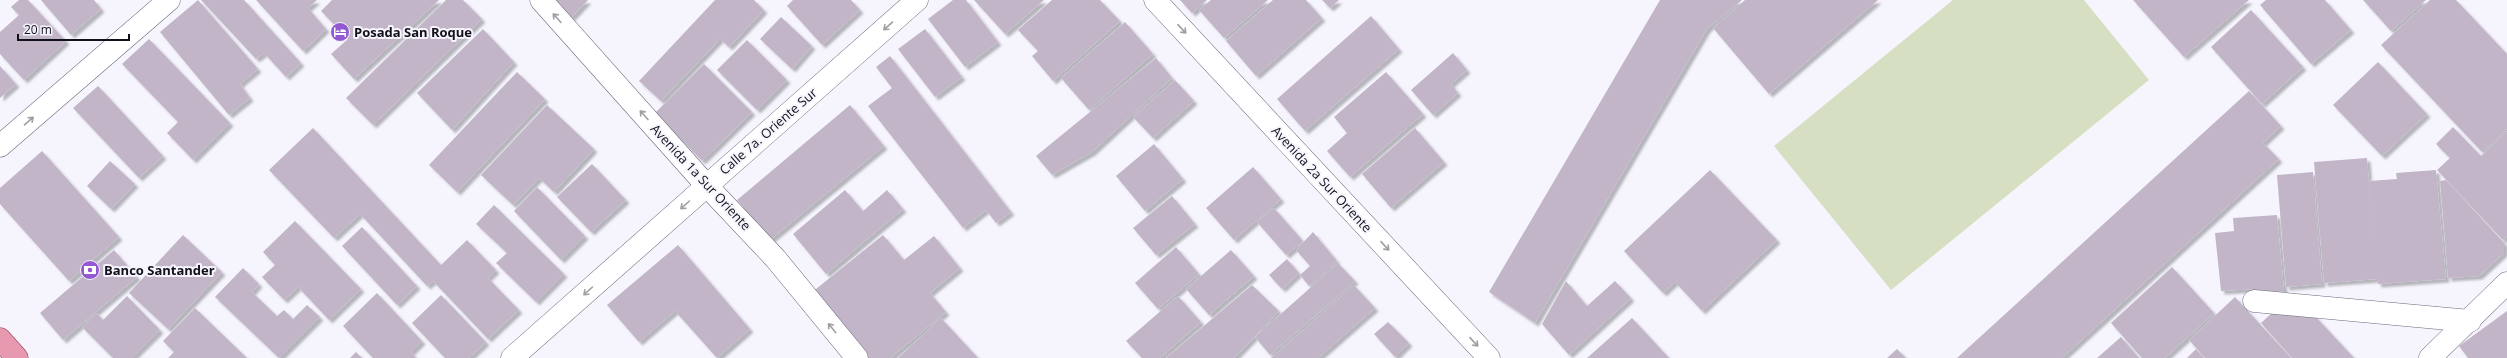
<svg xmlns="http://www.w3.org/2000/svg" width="2507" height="358" viewBox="0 0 2507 358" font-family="'Open Sans',sans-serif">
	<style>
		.green { fill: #d7dfc2 }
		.building { fill: #c2b5c8; filter: url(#shadow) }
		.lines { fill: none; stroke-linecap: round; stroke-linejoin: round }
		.minor-casing { stroke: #6a687b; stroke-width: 23 }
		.major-casing { stroke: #913d57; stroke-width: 23 }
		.minor { stroke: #fff; stroke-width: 22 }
		.major { stroke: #e699af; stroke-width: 22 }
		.oneway { stroke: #a09fa3 }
		.labels { text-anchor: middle; stroke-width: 4; stroke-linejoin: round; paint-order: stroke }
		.poi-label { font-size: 13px; font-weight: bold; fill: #121018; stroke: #f6f5fe; text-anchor: start }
		.street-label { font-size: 13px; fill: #121018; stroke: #f6f5fe }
	</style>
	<defs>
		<filter id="shadow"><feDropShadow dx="3.5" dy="3.5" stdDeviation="1" flood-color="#0004"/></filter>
	</defs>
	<rect width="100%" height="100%" fill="#f6f5fe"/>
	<!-- green -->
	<polygon class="green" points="1953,0 2084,0 2149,80 1891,290 1774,146"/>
	<!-- building -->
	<g class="building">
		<polygon points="19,0 28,0 66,41 24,80 0,54 0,32 19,15 11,7"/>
		<polygon points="41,0 94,0 101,9 71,35"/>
		<polygon points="198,0 258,69 240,84 250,98 229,115 160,32"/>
		<polygon points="201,0 244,0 301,63 286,77 264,53 256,59"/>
		<polygon points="256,0 317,0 308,8 326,29 303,51"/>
		<polygon points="332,0 439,0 354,79 331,54 348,39 321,11"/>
		<polygon points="446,0 463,0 482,19 373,125 346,98"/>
		<polygon points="552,0 588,0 571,18"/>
		<polygon points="715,0 754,0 764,10 729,47 720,39 661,101 639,81"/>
		<polygon points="793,0 851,0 860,10 822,45 787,6"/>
		<polygon points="953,0 966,0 998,42 965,67 928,19"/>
		<polygon points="974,0 1044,0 1005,34"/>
		<polygon points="1052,0 1100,0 1120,21 1053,81 1032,56 1038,51 1018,30"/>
		<polygon points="1180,0 1207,0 1192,13"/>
		<polygon points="1211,0 1268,0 1224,38 1199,10"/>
		<polygon points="1273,0 1306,0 1322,18 1256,76 1226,41"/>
		<polygon points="1322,0 1339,0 1330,8"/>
		<polygon points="1660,0 1742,0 1707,29 1535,323 1489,292"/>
		<polygon points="1745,0 1878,0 1769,94 1713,28"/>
		<polygon points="2133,0 2249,0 2184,57"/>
		<polygon points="2266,0 2325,0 2351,30 2311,64 2260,5"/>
		<polygon points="2363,0 2426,0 2391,31"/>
		<polygon points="2430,0 2456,0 2507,54 2507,129 2482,152 2381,45"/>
		<polygon points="2251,10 2303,67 2262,104 2211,47"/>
		<polygon points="1371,16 1399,49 1305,131 1277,99"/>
		<polygon points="781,17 812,46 792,69 760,39"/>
		<polygon points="1125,22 1153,54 1089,110 1061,78"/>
		<polygon points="483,29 514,62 452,130 417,93"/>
		<polygon points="925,29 962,77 935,97 898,49"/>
		<polygon points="149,39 230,123 193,160 167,133 178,122 122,64"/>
		<polygon points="747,40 787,80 757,110 717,70"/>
		<polygon points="1453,53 1467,70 1451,84 1458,93 1433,115 1411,90"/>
		<polygon points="890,56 1011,212 996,223 986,210 963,228 868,106 892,88 876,67"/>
		<polygon points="1156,58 1172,78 1092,152 1052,175 1036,156"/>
		<polygon points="2378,62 2427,114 2382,156 2333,105"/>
		<polygon points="704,64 752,112 702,161 655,113"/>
		<polygon points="0,66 16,84 0,98"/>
		<polygon points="517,72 545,99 457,192 429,165"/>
		<polygon points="1386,72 1423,114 1350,177 1327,151 1347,133 1334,117"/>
		<polygon points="1175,80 1194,101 1153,138 1133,117"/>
		<polygon points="98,86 163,156 139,178 73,108"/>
		<polygon points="2249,91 2281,126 2263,143 2279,159 2062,358 1957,358"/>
		<polygon points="547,105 594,149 554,192 539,178 513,205 481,175"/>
		<polygon points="850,105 884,146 770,240 737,200"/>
		<polygon points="2453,127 2481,156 2507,131 2507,236 2503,240 2437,170 2450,158 2436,144"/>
		<polygon points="313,128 441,265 467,240 496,270 488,278 519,310 488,339 433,281 427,286 360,214 334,238 269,170"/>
		<polygon points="1415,128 1444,162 1391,208 1362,174"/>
		<polygon points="1154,144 1183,179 1145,211 1116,176"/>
		<polygon points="42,151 119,237 69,281 0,204 0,188"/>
		<polygon points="2367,158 2374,247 2369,181 2397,179 2396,173 2436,170 2446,279 2378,284 2377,279 2324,283 2314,162"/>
		<polygon points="110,161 135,184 111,209 87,186"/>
		<polygon points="592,164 626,200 591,232 557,197"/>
		<polygon points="1253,167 1281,199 1234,240 1206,208"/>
		<polygon points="1710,170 1777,240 1702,311 1675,282 1663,293 1624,251"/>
		<polygon points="2313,172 2322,284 2286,287 2277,175"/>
		<polygon points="2446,180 2504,243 2504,253 2479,276 2448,278 2440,181"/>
		<polygon points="537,187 585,236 561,260 514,211"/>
		<polygon points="845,190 863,211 887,190 903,209 826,274 793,234"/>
		<polygon points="1172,196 1195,224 1156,255 1133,228"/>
		<polygon points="494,205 564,274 536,302 496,263 507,253 476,224"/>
		<polygon points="1274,208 1303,241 1286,255 1257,222"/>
		<polygon points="2277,215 2284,291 2253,293 2253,289 2221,291 2215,233 2234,231 2233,218"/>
		<polygon points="295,221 361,289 329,320 298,287 284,300 262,277 275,265 263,252"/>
		<polygon points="362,227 417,286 397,305 342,246"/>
		<polygon points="1313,232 1337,261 1309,286 1300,275 1310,266 1296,250"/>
		<polygon points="183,235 222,272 168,329 129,293"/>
		<polygon points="883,235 904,260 934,236 960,268 930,293 946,312 890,358 864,358 811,293"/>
		<polygon points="678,245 750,329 717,358 675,311 639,342 607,305"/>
		<polygon points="1176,247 1199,274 1158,309 1135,283"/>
		<polygon points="114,250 137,277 63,340 40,313"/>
		<polygon points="1231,250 1254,276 1209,315 1186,289"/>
		<polygon points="1287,259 1299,273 1282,289 1269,275"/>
		<polygon points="1338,263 1355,281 1270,355 1255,337"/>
		<polygon points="2172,267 2214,313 2165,358 2142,358 2111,323"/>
		<polygon points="243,268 259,284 252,292 277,316 284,310 293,319 307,305 320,317 279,358 215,297"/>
		<polygon points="1566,281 1587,306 1615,281 1631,298 1569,355 1542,324"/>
		<polygon points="1252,285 1279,311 1234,358 1166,358"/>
		<polygon points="1354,285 1375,308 1318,358 1271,358"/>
		<polygon points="377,293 422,341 411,352 416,358 373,358 343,326"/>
		<polygon points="441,295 486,342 469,358 445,358 412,323"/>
		<polygon points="127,296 160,330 132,358 113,358 82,327 97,313 103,320"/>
		<polygon points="1178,296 1201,322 1160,358 1142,358 1126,341"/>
		<polygon points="2235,297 2291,358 2205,358 2189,340"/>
		<polygon points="195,308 247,358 168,358 174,352 163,341"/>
		<polygon points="2507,311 2507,358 2468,358 2459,346"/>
		<polygon points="2273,312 2315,316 2354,358 2292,358 2261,323"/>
		<polygon points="941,318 978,358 898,358"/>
		<polygon points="1632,318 1669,358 1587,358"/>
		<polygon points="1388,322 1409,343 1395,357 1374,334"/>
		<polygon points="2121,337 2139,358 2097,358"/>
		<polygon points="1897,349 1906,358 1887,358"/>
		<polygon points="2196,349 2204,358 2187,358"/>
		<polygon points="356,352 362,358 350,358"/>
	</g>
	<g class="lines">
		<!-- minor casing -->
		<g class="minor-casing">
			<g id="minor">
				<polyline points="541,0 707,186 775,258 857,358"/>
				<polyline points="1155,0 1489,358"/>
				<polyline points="0,146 169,0"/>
				<polyline points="2254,301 2470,321"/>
				<polyline points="512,358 917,0"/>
				<polyline points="2430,358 2507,283"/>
			</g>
		</g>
		<!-- major casing -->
		<g class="major-casing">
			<polyline id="major" points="0,339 17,358"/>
		</g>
		<!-- minor -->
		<use href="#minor" class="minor"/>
		<!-- major -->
		<use href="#major" class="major"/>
	</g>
	<!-- one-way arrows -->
	<defs><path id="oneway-shaft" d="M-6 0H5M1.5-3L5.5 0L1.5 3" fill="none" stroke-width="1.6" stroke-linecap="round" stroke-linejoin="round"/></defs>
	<g class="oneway">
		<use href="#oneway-shaft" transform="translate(557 18) rotate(-132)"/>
		<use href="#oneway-shaft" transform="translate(888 26) rotate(139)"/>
		<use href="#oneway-shaft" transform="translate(1182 29) rotate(47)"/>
		<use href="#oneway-shaft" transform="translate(644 115) rotate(-132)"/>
		<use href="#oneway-shaft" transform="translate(29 121) rotate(-41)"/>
		<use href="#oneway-shaft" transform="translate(685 205) rotate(138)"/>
		<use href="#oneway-shaft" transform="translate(1385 246) rotate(47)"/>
		<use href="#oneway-shaft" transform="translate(588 291) rotate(138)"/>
		<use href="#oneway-shaft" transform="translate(832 328) rotate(-129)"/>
		<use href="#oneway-shaft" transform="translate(1474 342) rotate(47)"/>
	</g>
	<!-- icons -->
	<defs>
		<g id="hotel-disc" transform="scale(1)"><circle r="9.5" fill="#9259d0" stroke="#f6f5fe"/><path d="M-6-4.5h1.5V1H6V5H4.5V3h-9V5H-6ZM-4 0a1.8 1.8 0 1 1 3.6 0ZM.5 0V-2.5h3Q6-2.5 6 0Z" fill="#fff"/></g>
		<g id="bank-disc" transform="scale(1)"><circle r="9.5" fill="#9259d0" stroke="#f6f5fe"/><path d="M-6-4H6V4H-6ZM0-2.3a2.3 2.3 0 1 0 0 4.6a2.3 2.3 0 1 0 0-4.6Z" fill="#fff"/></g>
	</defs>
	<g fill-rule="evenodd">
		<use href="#hotel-disc" x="340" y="32"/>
		<use href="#bank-disc" x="90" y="270"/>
	</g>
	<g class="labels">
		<!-- poi labels -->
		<g class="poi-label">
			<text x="354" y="37">Posada San Roque</text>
			<text x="104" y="275">Banco Santander</text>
		</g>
		<!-- street labels -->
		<g class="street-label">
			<text transform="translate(768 131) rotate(-41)" y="5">Calle 7a. Oriente Sur</text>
			<text transform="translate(701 177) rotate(47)" y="5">Avenida 1a Sur Oriente</text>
			<text transform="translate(1322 179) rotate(47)" y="5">Avenida 2a Sur Oriente</text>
		</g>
	</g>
	<!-- scale -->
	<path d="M18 34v6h111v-6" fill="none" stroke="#121018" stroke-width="2"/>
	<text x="24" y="34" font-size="12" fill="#121018" stroke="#f6f5fe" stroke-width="3" paint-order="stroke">20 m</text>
</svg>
